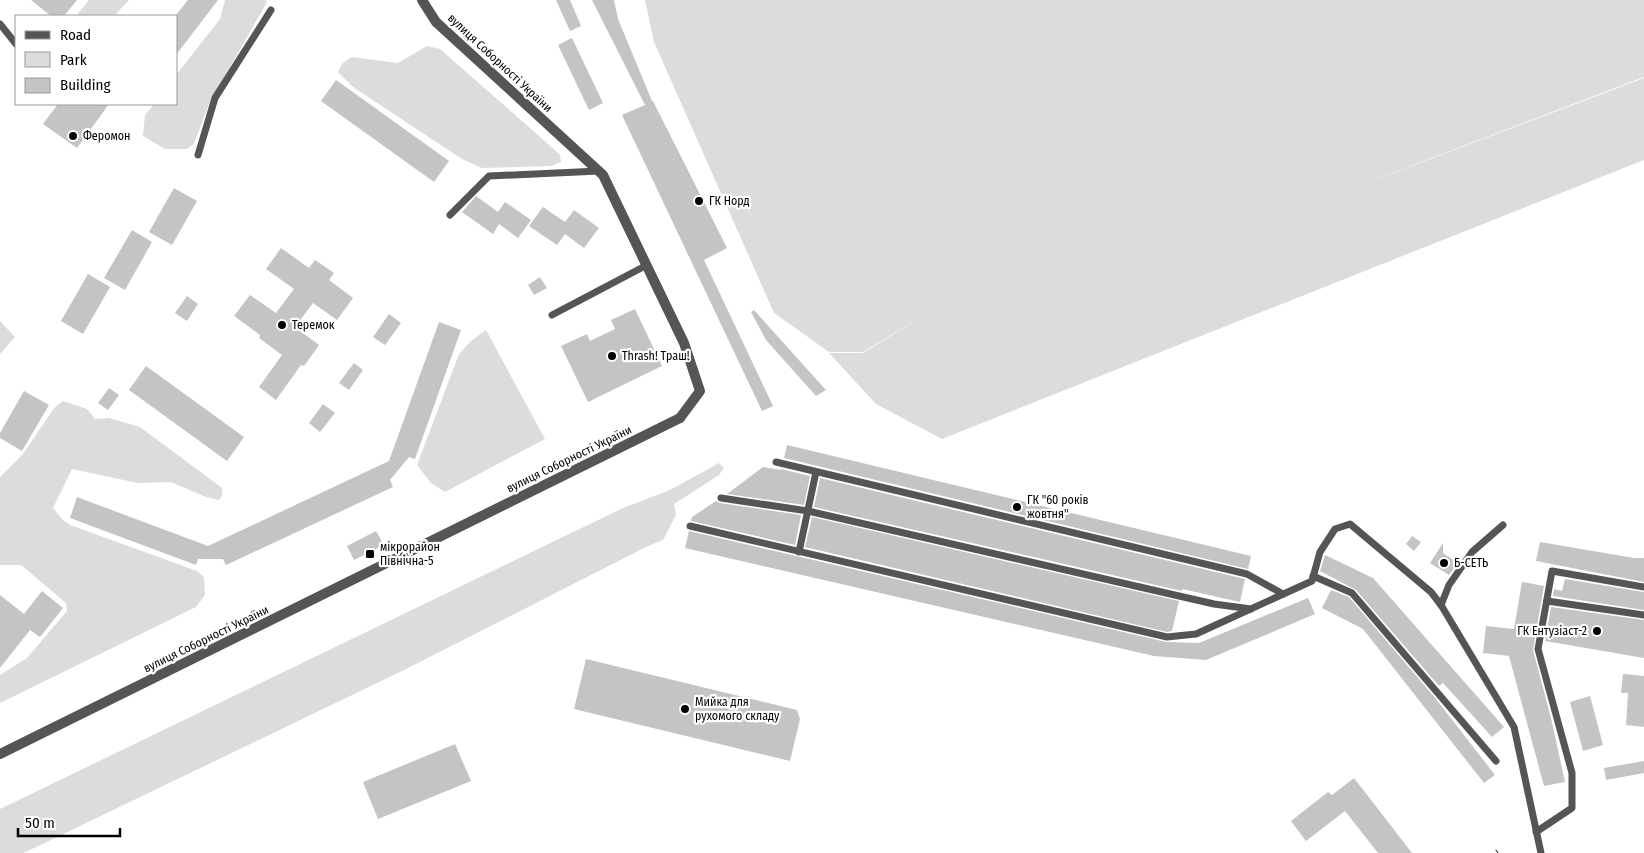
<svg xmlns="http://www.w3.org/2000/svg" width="1644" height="853" viewBox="0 0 1644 853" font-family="'Fira Sans Condensed',sans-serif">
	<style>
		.green { fill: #dcdcdc }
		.building { fill: #c4c4c4 }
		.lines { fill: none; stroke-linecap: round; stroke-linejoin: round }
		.service { stroke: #555; stroke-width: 7 }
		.minor { stroke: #555; stroke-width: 10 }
		.tertiary { stroke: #555; stroke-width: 10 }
		.tram { stroke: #000; stroke-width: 1 }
		.poi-dot { fill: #000; stroke: #fff; stroke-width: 2 }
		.labels { text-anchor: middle; stroke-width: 4.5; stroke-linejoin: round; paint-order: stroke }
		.street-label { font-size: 12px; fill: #000; stroke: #fff }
		.poi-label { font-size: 12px; fill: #000; stroke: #fff; text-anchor: start }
	</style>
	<rect width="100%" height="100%" fill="#fff"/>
	<!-- green -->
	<g class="green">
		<polygon points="89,0 129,0 114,16 76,16"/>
		<polygon points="225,0 266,0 267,2 209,104 194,144 187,149 165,149 143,136 145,115 154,104 176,104 176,75 220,19"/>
		<polygon points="645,0 1644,0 1644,77 1298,209 1644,78 1644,160 942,439 876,404 829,353 863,353 931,311 863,352 829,352 774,313 654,42"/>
		<polygon points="427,46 440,49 547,143 560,155 561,162 551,166 482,168 462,159 353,87 338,72 342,64 351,57 398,63"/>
		<polygon points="0,321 15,337 0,354"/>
		<polygon points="486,330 545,439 445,492 431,483 417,465 459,354 471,341"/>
		<polygon points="63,401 87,409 95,419 109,418 140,427 222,488 222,496 219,500 206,497 171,482 138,483 72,469 53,508 62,519 70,525 197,571 204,577 205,595 196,607 0,703 0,675 27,658 67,611 66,603 21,565 0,565 0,477 23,454 55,407"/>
		<polygon points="719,463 724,468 719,475 674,504 676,515 663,540 648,546 404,670 30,850 23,853 0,853 0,809 623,508 670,490"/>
	</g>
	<!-- building -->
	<g class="building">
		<polygon points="31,0 77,0 64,16 51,16"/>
		<polygon points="188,0 218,0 176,55 176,15"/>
		<polygon points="556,0 570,0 581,26 570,31"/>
		<polygon points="592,0 614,0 618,19 652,101 653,101 727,248 704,260 773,406 762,411 622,115 645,105"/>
		<polygon points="572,38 603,103 589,110 558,45"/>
		<polygon points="336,80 449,161 434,182 321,101"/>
		<polygon points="58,104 109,104 77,148 43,124"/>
		<polygon points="174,188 197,201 172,245 149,232"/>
		<polygon points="476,196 498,212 505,202 531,220 518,238 499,224 493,234 462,212"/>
		<polygon points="543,207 565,222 574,210 599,228 584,248 565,234 557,245 529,226"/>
		<polygon points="132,230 152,242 125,290 104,278"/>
		<polygon points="281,248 309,268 315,260 334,273 329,280 353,298 337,320 313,303 295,327 319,345 304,366 301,365 276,400 259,387 282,355 259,338 260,335 234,316 250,295 276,313 294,289 266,269"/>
		<polygon points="88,274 110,287 83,334 61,321"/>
		<polygon points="540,277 547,288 534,295 528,285"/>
		<polygon points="187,296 198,304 187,321 175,313"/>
		<polygon points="635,309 662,366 588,402 561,346 587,334 590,341 615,329 611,320"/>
		<polygon points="754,310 826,390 816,396 766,340 751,312"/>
		<polygon points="389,314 401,323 385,345 373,337"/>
		<polygon points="439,322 461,330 415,459 409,457 390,480 393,487 226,565 223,559 198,559 196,565 70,518 77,497 208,546 389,461"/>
		<polygon points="354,363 363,370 349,390 339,383"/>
		<polygon points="146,366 244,437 227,461 129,390"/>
		<polygon points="109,388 119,395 108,410 98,403"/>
		<polygon points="24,391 49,405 22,451 0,438 0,433"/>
		<polygon points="323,404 335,413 320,432 309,423"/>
		<polygon points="787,445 1251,556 1248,569 784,458"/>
		<polygon points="763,467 781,470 781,469 810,476 804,505 727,494"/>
		<polygon points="820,478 1245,579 1240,602 1182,589 1182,591 814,507"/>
		<polygon points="716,501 720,503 801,515 795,545 691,521 692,517"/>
		<polygon points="812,517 1179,601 1172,631 1167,632 805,547"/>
		<polygon points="376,531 384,545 354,560 347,546"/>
		<polygon points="689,531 1166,642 1199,643 1308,598 1315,614 1206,660 1154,656 685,548"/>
		<polygon points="1412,536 1421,542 1414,551 1406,544"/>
		<polygon points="1540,542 1634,558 1644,558 1644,582 1536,561"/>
		<polygon points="1443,543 1443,553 1458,563 1449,575 1430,563"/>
		<polygon points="1325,555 1373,578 1504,727 1492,737 1443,683 1439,686 1356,590 1320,571"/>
		<polygon points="1565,579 1644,592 1644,610 1553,596 1554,589 1562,591"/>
		<polygon points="1522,582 1544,586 1533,650 1551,718 1565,782 1544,786 1509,656 1483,653 1486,626 1514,629"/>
		<polygon points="1331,590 1349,597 1436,699 1495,775 1484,783 1363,629 1322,608"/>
		<polygon points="42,591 63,608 40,637 30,630 0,668 0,595 24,614"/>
		<polygon points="1551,607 1644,620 1644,658 1545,641"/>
		<polygon points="586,659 797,710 800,719 790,761 574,709"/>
		<polygon points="1623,674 1644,676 1644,727 1626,725 1628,693 1621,693"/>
		<polygon points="1590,696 1603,745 1583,751 1570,702"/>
		<polygon points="455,744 471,781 378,819 363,782"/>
		<polygon points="1644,761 1644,773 1606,780 1604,768"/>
		<polygon points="1354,778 1412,853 1378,853 1345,811 1306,841 1291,821 1328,792 1332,795"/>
	</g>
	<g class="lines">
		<!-- service -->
		<g class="service">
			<polyline points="0,24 16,44"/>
			<polyline points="198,155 215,98 271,10"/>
			<polyline points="450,215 489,176 599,171"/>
			<polyline points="552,315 647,265"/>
			<polyline points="776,462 1247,574 1283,594"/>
			<polyline points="721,498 808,511 1214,604 1251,609"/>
			<polyline points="690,526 1167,637 1196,634 1312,581 1320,552 1335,529 1350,524 1431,592 1441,605 1514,727 1541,853"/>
			<polyline points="799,552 816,472"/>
			<polyline points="1313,576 1352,593 1496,761"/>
			<polyline points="1547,601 1644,615"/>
			<polyline points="1441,605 1449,585 1472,552 1503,525"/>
			<polyline points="1536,832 1572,808 1572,773 1538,649 1552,571 1644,587"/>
		</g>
		<!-- minor -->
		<polyline class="minor" points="422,0 436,22 603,175 684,343 700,391 680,418"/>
		<!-- tertiary -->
		<polyline class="tertiary" points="0,754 680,418"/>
		<!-- tram -->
		<polyline class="tram" points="1496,850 1498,853"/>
	</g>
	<!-- markers -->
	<g class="poi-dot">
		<circle cx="73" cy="136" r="5"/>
		<circle cx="699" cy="201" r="5"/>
		<circle cx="282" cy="325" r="5"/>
		<circle cx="612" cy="356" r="5"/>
		<circle cx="1017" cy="507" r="5"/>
		<rect x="365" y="549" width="10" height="10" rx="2.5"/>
		<circle cx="1444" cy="563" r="5"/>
		<circle cx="1597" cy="631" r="5"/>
		<circle cx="685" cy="709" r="5"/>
	</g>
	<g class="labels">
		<!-- street labels -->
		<g class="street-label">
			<text transform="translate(500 63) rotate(43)" y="4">вулиця Соборності України</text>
			<text transform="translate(569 459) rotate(-26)" y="4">вулиця Соборності України</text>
			<text transform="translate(206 639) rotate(-26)" y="4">вулиця Соборності України</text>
		</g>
		<!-- poi labels -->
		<g class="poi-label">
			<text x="83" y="140">Феромон</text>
			<text x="709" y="205">ГК Норд</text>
			<text x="292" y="329">Теремок</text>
			<text x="622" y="360">Thrash! Траш!</text>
			<text x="1027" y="504">ГК "60 років<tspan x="1027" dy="14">жовтня"</tspan></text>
			<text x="380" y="551">мікрорайон<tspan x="380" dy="14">Північна-5</tspan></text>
			<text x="1454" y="567">Б-СЕТЬ</text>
			<text x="1587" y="635" text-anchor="end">ГК Ентузіаст-2</text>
			<text x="695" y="706">Мийка для<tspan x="695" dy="14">рухомого складу</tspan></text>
		</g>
	</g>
	<!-- legend -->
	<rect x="15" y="15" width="162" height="90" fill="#ffffff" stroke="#999999"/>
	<rect x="25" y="31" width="25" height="8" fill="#555555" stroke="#999999"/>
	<text x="60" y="40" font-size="15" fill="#000000">Road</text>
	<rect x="25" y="52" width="25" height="15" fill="#dcdcdc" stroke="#999999"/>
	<text x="60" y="65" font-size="15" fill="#000000">Park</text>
	<rect x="25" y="78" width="25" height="15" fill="#c4c4c4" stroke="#999999"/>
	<text x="60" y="90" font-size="15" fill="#000000">Building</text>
	<!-- scale -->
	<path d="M18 828v8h102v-8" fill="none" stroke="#000000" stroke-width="2.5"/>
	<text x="25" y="828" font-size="15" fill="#000000" stroke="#ffffff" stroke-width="4" paint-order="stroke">50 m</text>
</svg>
